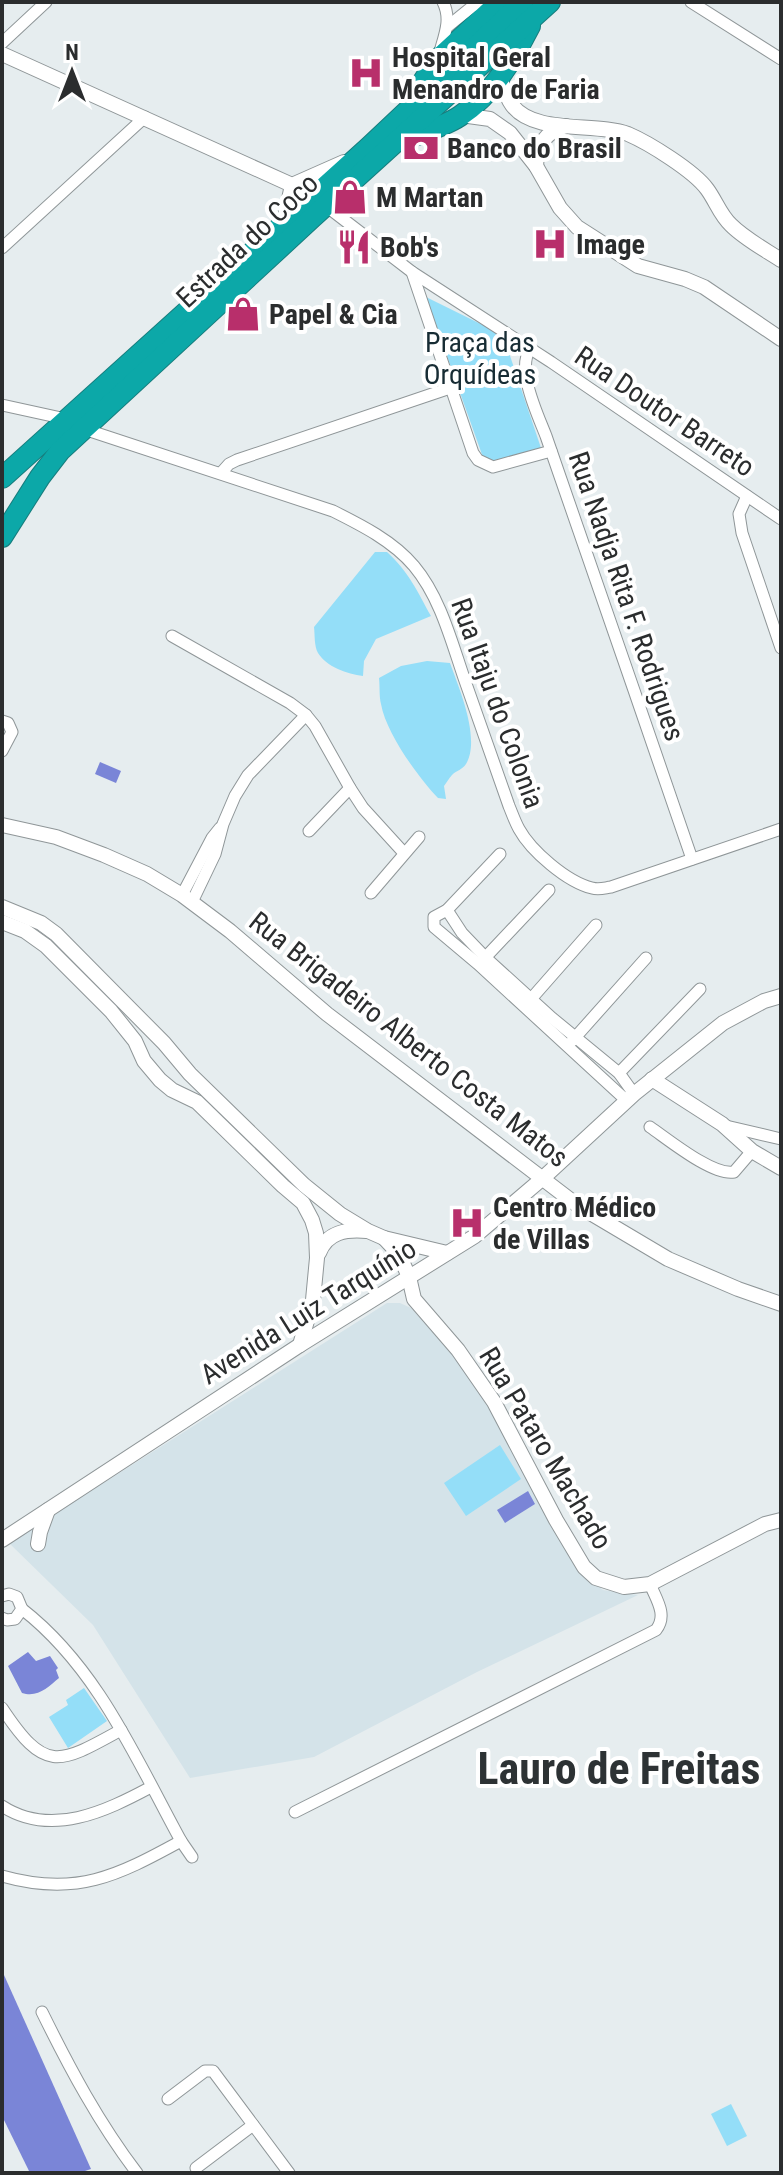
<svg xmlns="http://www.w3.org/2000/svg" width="783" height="2175" viewBox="0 0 783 2175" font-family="'Roboto Condensed',sans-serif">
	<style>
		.built { fill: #d4e3e9 }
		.green { fill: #94def8 }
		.water { fill: #7a85d7 }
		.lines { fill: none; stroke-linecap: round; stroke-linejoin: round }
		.street-casing { stroke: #8f9698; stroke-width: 13 }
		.secondary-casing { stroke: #8f9698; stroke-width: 16 }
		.highway-casing { stroke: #177d7d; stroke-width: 22 }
		.street { stroke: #fff; stroke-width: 11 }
		.secondary { stroke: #fff; stroke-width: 14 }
		.highway { stroke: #0ca8a8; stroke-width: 20 }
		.labels { text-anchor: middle; stroke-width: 8; stroke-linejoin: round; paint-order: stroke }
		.poi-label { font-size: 28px; font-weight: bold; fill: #2b2d2e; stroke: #fff; text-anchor: start }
		.street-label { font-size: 28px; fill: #2b2d2e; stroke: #fff }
		.park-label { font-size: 28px; fill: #172c34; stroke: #fff }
		.town-label { font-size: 44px; font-weight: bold; fill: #2d3234; stroke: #fff }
	</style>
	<rect width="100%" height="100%" fill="#e6edef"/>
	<!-- built -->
	<polygon class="built" points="387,1303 400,1303 411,1308 462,1366 487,1398 578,1569 603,1590 638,1595 477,1672 314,1757 190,1778 93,1625 9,1543"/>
	<!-- green -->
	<g class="green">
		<polygon points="426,297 503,335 541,448 485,463"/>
		<path d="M375 552H387C409 572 417 591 431 616L376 639 364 661 363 676C347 674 327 667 318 653 314 646 315 635 314 627Z"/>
		<path d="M427 661 450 663C459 688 481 739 466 764 462 770 457 770 452 775 449 778 447 782 444 786L446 799 438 798C418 777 386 733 381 704 379 696 380 687 379 678L401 666Z"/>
		<polygon points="500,1445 521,1479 466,1516 444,1483"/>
		<polygon points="84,1688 107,1721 68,1748 49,1717 68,1705 66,1700"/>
		<polygon points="731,2104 747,2136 727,2146 711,2114"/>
	</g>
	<!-- water -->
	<g class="water">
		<polygon points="100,762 121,771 116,783 95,774"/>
		<polygon points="528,1491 535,1504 505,1523 497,1510"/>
		<path d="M28 1652 36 1661 50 1656 58 1668 56 1670 59 1678C48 1687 38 1698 22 1693L8 1666Z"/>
		<polygon points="4,1975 91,2169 79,2173 30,2173 2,2116 2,1977"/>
	</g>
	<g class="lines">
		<!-- street casing -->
		<g class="street-casing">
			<g id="street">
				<polyline points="691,2 781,59"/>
				<polyline points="447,27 473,6 488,2"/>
				<polyline points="2,43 46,2"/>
				<path d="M439 55C444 36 452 20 443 2"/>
				<polyline points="326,206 412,272 551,362 781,519"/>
				<polyline points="2,248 145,117"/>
				<polyline points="412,272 473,453 478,460 493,467 551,451"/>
				<path d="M530 349C516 370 538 415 546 436 596 577 643 718 692 859"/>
				<polyline points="2,405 66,419"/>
				<path d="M84 429 333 511C361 525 393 541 414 566 440 597 451 640 464 678 479 720 494 763 509 806 512 813 515 822 519 829 531 851 567 882 592 888 599 890 604 888 611 887L781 829"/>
				<polyline points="221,473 229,464 237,460 450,388"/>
				<polyline points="747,496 739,514 742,533 781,648"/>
				<polyline points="172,636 290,703 306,715 315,726 350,788 363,808 404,853"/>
				<polyline points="2,721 8,723 12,732 2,751"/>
				<polyline points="309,831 350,788"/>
				<polyline points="500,854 447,910 434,917 434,927 478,964 627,1101"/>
				<polyline points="371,893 419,837"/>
				<polyline points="182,895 212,838 220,828"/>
				<polyline points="192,902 215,854 223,824 235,796 248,775 306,715"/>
				<polyline points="447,910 462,933 486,958 552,1018 619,1073 634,1094"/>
				<polyline points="481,962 549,890"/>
				<polyline points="531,999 596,925"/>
				<polyline points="572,1041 646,958"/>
				<polyline points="619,1073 700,989"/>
				<polyline points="726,1126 781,1139"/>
				<path d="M650 1127C669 1140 713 1176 734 1172L752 1151"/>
				<polyline points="2,1596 9,1594 17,1597 22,1609 15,1619 7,1620 2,1618"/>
				<path d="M22 1609C98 1668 136 1759 181 1841L192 1857"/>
				<path d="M2 1708C45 1773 58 1765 121 1730"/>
				<path d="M2 1806C51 1838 106 1811 151 1787"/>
				<path d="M295 1812 656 1630C668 1615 656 1599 650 1584"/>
				<path d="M2 1876C76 1897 117 1876 181 1841"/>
				<path d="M42 2012C70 2069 99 2123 137 2173"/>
				<polyline points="168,2099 205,2071 213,2071 289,2173"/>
				<polyline points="196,2168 253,2125"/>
			</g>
		</g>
		<!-- secondary casing -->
		<g class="secondary-casing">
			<g id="secondary">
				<polyline points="2,54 292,185 344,162"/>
				<path d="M500 77C503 86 506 97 512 105 534 135 595 122 628 134 649 143 694 171 707 189 716 201 720 215 731 225 745 239 764 249 781 260"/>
				<polyline points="461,115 490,119 510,133 536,166 560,208 577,227 638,266 685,279 704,287 781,339"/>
				<path d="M536 166C537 145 545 132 566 126"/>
				<polyline points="284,223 292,185"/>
				<polyline points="2,825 56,837 104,855 147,874 182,895 230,931 327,1014 577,1205 668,1259 738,1289 781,1304"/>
				<polyline points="2,907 41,923 56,934 164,1043 190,1074 304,1185 340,1214 368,1231 384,1238 447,1253"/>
				<polyline points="2,922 25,931 46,946 111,1011 135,1041 144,1061 160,1080 172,1090 197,1102 283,1186 303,1203 312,1220 316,1233 317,1258 313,1300 300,1345"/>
				<polyline points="652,1079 722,1124 752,1151 781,1168"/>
				<polyline points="384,1238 398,1253 402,1261 409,1277 414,1299 458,1350 494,1402 556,1520 584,1567 596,1578 624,1587 650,1584 765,1524 781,1520"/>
				<path d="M319 1253C327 1232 346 1229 367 1231"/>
				<polyline points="2,1540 300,1345 475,1236 543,1178 634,1094 723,1023 764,1001 781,996"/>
				<polyline points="38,1544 40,1532 48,1510"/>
			</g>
		</g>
		<!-- highway casing -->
		<g class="highway-casing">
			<g id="highway">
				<polyline points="416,92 437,60 500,2"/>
				<path d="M408 138C425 132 445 126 460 116 493 94 513 59 530 26"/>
				<polyline points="2,478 369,147 523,2"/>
				<polyline points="2,537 40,477 60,451 312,218 550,2"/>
			</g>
		</g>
		<!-- street -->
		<use href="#street" class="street"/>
		<!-- secondary -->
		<use href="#secondary" class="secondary"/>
		<!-- highway -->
		<use href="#highway" class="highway"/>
	</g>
	<!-- icons -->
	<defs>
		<g id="hospital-bare" transform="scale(2.76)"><path d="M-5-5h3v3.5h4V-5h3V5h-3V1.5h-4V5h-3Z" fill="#b82f6b" stroke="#fff" stroke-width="2.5" paint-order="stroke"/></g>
		<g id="bank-bare" transform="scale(2.76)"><path d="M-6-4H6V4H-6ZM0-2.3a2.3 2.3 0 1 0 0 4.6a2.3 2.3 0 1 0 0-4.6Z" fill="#b82f6b" stroke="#fff" stroke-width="2.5" paint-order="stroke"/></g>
		<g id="shop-bare" transform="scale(2.76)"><path d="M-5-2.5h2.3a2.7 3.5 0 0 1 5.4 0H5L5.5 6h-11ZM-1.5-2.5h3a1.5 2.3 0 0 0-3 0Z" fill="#b82f6b" stroke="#fff" stroke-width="2.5" paint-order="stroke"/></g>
		<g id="restaurant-bare" transform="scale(2.76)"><path d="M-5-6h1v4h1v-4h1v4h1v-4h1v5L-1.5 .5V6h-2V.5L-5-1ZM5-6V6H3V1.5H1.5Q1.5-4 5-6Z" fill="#b82f6b" stroke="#fff" stroke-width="2.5" paint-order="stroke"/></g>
	</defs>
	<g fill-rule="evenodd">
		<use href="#hospital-bare" x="366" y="73"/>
		<use href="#bank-bare" x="421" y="148"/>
		<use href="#shop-bare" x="350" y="197"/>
		<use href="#hospital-bare" x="550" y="244"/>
		<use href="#restaurant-bare" x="354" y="247"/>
		<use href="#shop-bare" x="243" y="314"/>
		<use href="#hospital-bare" x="467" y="1223"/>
	</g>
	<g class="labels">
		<!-- poi labels -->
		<g class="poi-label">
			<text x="392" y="67">Hospital Geral<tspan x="392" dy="32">Menandro de Faria</tspan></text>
			<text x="447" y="158">Banco do Brasil</text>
			<text x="376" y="207">M Martan</text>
			<text x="576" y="254">Image</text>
			<text x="380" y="257">Bob's</text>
			<text x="269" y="324">Papel &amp; Cia</text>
			<text x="493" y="1217">Centro Médico<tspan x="493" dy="32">de Villas</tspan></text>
		</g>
		<!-- street labels -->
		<g class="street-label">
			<text transform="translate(247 240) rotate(-43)" y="10">Estrada do Coco</text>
			<text transform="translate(665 411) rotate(34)" y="10">Rua Doutor Barreto</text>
			<text transform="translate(627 596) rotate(71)" y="10">Rua Nadja Rita F. Rodrigues</text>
			<text transform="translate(498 703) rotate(70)" y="10">Rua Itaju do Colonia</text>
			<text transform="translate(409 1039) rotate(38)" y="10">Rua Brigadeiro Alberto Costa Matos</text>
			<text transform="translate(308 1311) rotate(-32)" y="10">Avenida Luiz Tarquínio</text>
			<text transform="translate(546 1448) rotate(59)" y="10">Rua Pataro Machado</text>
		</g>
		<!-- park labels -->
		<g class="park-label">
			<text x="480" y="352">Praça das<tspan x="480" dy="32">Orquídeas</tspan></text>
		</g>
		<!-- town labels -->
		<g class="town-label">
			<text x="619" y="1784">Lauro de Freitas</text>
		</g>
	</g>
	<!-- border -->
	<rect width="783" height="2175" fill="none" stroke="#2b2d2e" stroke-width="8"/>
	<!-- north arrow -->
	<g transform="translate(72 72)" stroke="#ffffff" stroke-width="6" paint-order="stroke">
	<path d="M0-6L14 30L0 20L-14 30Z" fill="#2b2d2e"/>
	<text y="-12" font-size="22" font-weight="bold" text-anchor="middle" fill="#2b2d2e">N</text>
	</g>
</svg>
